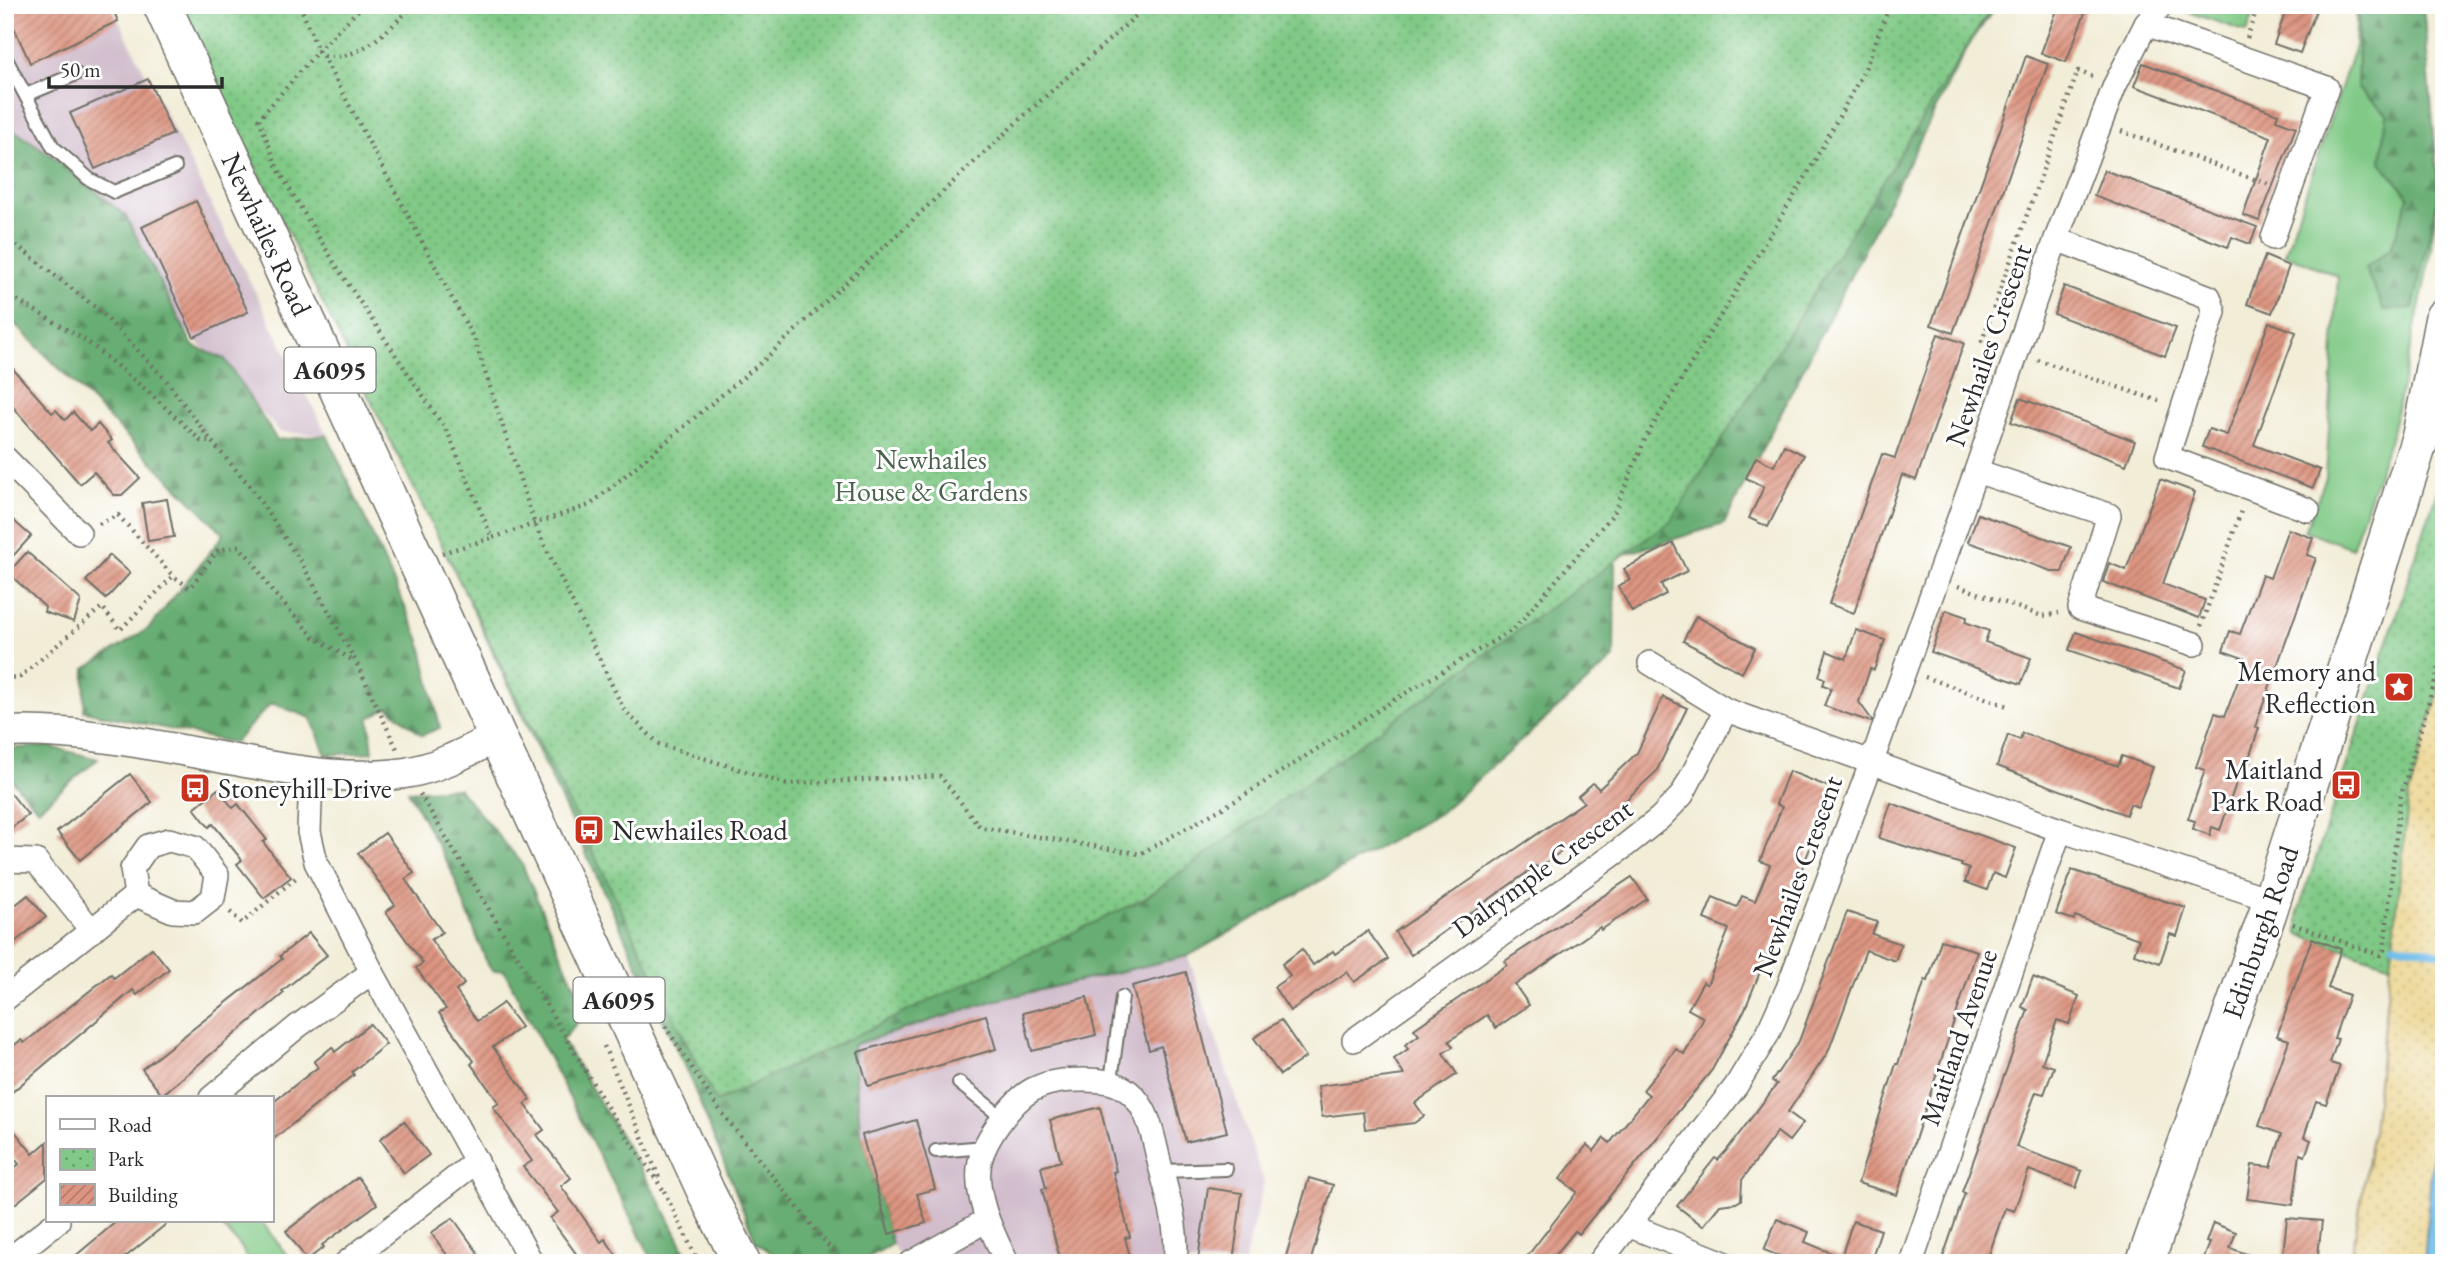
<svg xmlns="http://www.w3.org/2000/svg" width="2449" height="1268" viewBox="0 0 2449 1268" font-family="'EB Garamond',serif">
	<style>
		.industrial { fill: #d1bdcc }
		.grass { fill: #80c986; stroke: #567a58; stroke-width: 2 }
		.forest { fill: url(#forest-firs); stroke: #4a6c4f; stroke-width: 2 }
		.sand { fill: url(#sand-dots); stroke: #8c8264; stroke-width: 2 }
		.park { fill: url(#park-dots); stroke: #567a58; stroke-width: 2 }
		.water { fill: url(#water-ripples); stroke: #4e748b; stroke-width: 2 }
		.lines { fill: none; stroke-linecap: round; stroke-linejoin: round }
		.stream { stroke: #71bdeb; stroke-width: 7 }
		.building { fill: url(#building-hatch) }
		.service-casing { stroke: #716f67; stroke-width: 16 }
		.minor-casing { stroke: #716f67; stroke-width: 26 }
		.tertiary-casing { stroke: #716f67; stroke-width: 33 }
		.primary-casing { stroke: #716f67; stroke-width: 40 }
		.path { stroke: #716f67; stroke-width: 4.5; stroke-dasharray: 2 5; stroke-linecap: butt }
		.service { stroke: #fff; stroke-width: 12 }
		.minor { stroke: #fff; stroke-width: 23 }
		.tertiary { stroke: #fff; stroke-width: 30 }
		.primary { stroke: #fff; stroke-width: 37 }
		.labels { text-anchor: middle; stroke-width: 6; stroke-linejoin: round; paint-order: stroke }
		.shield { fill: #fff; stroke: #6b6b6b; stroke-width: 2 }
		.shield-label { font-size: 26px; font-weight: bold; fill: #2b2b2b }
		.street-label { font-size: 28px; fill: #2b2b2b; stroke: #fff }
		.park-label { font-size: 28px; fill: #49624b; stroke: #fff }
		.poi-label { font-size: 28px; fill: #2b2b2b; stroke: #fff; text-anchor: end }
	</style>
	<defs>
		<pattern id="forest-firs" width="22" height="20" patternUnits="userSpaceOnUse" patternTransform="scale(1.75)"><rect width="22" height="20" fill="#68ad73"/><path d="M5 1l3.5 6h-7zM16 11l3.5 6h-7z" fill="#568d5f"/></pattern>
		<pattern id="sand-dots" width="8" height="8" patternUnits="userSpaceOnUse" patternTransform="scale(1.75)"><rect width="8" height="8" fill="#eeda9e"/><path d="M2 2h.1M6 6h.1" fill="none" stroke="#cb8" stroke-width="1.8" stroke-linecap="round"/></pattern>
		<pattern id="park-dots" width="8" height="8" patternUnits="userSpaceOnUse" patternTransform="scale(1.75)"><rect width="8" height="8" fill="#80c986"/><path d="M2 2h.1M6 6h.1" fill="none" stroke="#69a36e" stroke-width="1.8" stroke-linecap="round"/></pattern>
		<pattern id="water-ripples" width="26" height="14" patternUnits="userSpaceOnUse" patternTransform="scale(1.75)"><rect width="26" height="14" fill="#71bdeb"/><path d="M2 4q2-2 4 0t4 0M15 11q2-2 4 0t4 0" fill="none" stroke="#5d9abf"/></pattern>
		<pattern id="building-hatch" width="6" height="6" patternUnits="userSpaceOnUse" patternTransform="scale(1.75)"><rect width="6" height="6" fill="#dd9581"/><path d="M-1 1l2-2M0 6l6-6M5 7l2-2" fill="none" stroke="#b37a6a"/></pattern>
	</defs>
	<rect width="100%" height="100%" fill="#fff"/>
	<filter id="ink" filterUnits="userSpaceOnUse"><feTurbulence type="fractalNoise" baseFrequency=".0143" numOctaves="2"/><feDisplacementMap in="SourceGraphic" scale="14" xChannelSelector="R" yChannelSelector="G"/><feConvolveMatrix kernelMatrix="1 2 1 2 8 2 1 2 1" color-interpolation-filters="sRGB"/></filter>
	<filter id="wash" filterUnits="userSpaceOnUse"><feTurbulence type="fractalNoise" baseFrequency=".00686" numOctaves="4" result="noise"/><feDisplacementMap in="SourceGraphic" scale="28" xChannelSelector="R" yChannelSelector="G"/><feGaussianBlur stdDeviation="1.57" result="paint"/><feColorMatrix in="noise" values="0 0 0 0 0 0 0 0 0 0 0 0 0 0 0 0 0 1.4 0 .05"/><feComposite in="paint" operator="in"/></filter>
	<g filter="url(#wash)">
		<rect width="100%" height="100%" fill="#f2edd7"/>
		<!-- industrial -->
		<g class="industrial">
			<polygon points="5,5 111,5 327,435 280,432 74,207 5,161"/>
			<polygon points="1188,956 1264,1182 1244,1263 903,1263 892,1244 860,1129 853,1045 997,1000"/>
		</g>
		<!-- grass -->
		<g class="grass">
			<polygon points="2183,5 2257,5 2247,32 2179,9"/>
			<polygon points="2357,5 2422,5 2439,192 2428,267 2392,433 2352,548 2305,531 2326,477 2338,276 2285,254 2355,46"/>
			<polygon points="217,1221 261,1221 293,1263 248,1263 242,1248"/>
		</g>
		<!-- forest -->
		<g class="forest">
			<polygon points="1924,5 1997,5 1968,46 1724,524 1615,557 1614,658 1440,813 1188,956 997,1000 853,1045 860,1129 892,1244 858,1263 786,1263 756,1242 689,1076 220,63"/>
			<polygon points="2359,5 2423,5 2439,192 2413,308 2384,310 2365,268 2391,248 2409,197 2381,162 2387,114 2357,88"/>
			<polygon points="5,125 44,150 125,215 193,346 225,359 277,440 327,435 420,640 440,728 422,735 388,707 369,718 373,752 326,755 311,718 271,703 234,743 84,711 85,669 149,628 224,534 5,314"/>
			<polygon points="47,746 98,759 38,809 5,773 5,749"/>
			<polygon points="458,788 521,862 586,1012 562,1040 660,1201 691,1263 654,1263 504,970 493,971 487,963 451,870 408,791"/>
		</g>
		<!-- sand -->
		<polygon class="sand" points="2444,674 2444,1263 2350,1263 2373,1131 2406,813 2409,794"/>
		<!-- park -->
		<g class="park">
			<polygon points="176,5 1993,5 1672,520 1144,899 716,1102"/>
			<polygon points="2444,470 2444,674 2409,794 2391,965 2298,934 2298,913"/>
		</g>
		<!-- water -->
		<polygon class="water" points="2444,1006 2444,1263 2424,1263"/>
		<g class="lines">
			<!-- stream -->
			<polyline class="stream" points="2393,944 2444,954"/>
		</g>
		<g id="blocks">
			<!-- building -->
			<g class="building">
				<polygon points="16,5 111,5 118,21 30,63 6,10"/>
				<polygon points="2059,5 2088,5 2066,62 2041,53"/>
				<polygon points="2288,5 2318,5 2300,53 2274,44"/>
				<polygon points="2026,56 2048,64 1953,333 1931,325"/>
				<polygon points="2143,63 2278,114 2276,120 2296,127 2259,221 2243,215 2271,137 2134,86"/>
				<polygon points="148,79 173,134 95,169 70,113"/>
				<polygon points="2104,170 2257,227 2250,244 2232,237 2228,247 2094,196"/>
				<polygon points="196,201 248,312 194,337 142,227"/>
				<polygon points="2265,256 2289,266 2272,313 2247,304"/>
				<polygon points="2064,286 2176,328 2165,356 2054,314"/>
				<polygon points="2269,322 2296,332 2254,445 2320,470 2313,488 2202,447 2209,429 2227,435"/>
				<polygon points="1938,334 1964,343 1916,480 1902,475 1854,613 1829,604 1882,454 1895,458"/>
				<polygon points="5,360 52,413 56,410 65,420 73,412 90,431 98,424 112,440 108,443 140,478 122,495 114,495 94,472 80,484 5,398"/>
				<polygon points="2020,398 2135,441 2126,465 2011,422"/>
				<polygon points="1784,445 1804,455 1768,527 1749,518 1764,487 1746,478 1756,457 1774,466"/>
				<polygon points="2160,479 2195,492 2163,584 2205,600 2199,618 2103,582 2109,563 2126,570"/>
				<polygon points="167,499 174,537 148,541 142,503"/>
				<polygon points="5,513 31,536 5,565"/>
				<polygon points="1978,514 2071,547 2062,572 2054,572 1968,542"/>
				<polygon points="2288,529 2313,538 2307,555 2316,558 2255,727 2259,728 2247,764 2243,763 2220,830 2212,827 2210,835 2193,829 2195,821 2188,819 2205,770 2196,767 2215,713 2225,716 2246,659 2223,651 2230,631 2240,634 2262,575 2270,578"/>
				<polygon points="1673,543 1687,571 1661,584 1666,594 1632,612 1618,586 1630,580 1624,569"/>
				<polygon points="27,552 81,600 74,622 44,612 45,607 8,573"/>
				<polygon points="110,555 130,573 106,599 86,581"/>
				<polygon points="1946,610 1967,617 1965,622 1989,631 1985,642 2031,658 2021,684 1931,652"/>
				<polygon points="1696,616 1755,648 1742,673 1683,641"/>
				<polygon points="1856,630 1885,640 1874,670 1870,669 1859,702 1872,720 1871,722 1824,706 1831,688 1823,685 1825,679 1819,676 1827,651 1846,659"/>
				<polygon points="2076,632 2186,670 2179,688 2069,650"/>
				<polygon points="1663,697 1687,708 1656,772 1600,824 1538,868 1536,866 1411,955 1395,932 1584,802 1578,796 1593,783 1599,789 1637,753"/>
				<polygon points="2022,733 2118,766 2122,756 2153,767 2138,807 2130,804 2126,815 1997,766 2008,735 2020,740"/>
				<polygon points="1789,771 1834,789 1745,1009 1712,1070 1579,1234 1575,1231 1549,1263 1522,1263 1577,1192 1560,1179 1587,1145 1594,1151 1604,1138 1610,1143 1649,1095 1643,1090 1676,1049 1684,1054 1704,1018 1688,1009 1703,982 1707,985 1729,929 1704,919 1713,897 1737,907 1742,896 1755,901 1770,865 1760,861 1782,807 1776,804"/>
				<polygon points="130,774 152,802 80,860 57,832"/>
				<polygon points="5,786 28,815 5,833"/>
				<polygon points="218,789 233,808 238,804 267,840 263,842 291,877 264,898 237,864 242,860 213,824 209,827 194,808"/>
				<polygon points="1891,803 2016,848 2005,878 1993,873 1987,890 1965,882 1969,869 1961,866 1962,864 1879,838"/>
				<polygon points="385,833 414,873 405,879 442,932 431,940 464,984 456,991 477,1021 503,1003 521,1027 493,1047 531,1100 525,1104 544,1130 537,1135 571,1178 561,1186 601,1242 605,1239 622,1263 583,1263 550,1218 558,1212 523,1167 532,1161 493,1107 499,1103 471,1064 474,1061 439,1013 446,1009 416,968 423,963 386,912 395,905 358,853"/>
				<polygon points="2072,870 2186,908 2177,936 2170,934 2160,963 2134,954 2139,939 2075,916 2074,920 2056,914"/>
				<polygon points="1632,877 1647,899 1601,930 1600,927 1515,985 1529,1005 1496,1028 1487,1015 1449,1041 1453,1047 1443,1053 1457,1074 1415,1103 1424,1116 1414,1123 1365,1129 1363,1112 1322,1117 1318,1086 1404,1075 1394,1059 1408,1049 1405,1045 1419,1035 1414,1029 1507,965 1505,961"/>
				<polygon points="28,895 46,917 5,950 5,913"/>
				<polygon points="1847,912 1877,922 1872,934 1901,944 1895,961 1866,950 1828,1052 1788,1112 1803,1123 1789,1141 1777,1132 1742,1180 1741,1200 1736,1203 1720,1205 1703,1226 1677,1206 1715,1158 1718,1160 1726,1151 1777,1084 1772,1081 1799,1041"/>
				<polygon points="1368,931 1388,959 1354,982 1347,972 1290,1011 1274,987 1290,976 1282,964 1302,949 1313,965 1333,951 1335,954"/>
				<polygon points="309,933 327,955 282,991 284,993 162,1095 142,1069 282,959 280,956"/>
				<polygon points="2312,938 2341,949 2328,988 2349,995 2334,1038 2338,1039 2330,1063 2340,1066 2326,1104 2316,1101 2304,1137 2311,1140 2305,1156 2300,1154 2293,1205 2247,1199 2252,1165 2271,1167 2282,1134 2259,1126 2289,1040 2277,1036"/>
				<polygon points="1941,940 1977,951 1897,1195 1858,1183 1896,1064 1898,1064 1925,980 1928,981"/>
				<polygon points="152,948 169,969 137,995 133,990 5,1098 5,1052 21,1040 24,1043 111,974 114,978"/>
				<polygon points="1186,972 1227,1132 1186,1142 1161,1046 1149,1050 1132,986"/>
				<polygon points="2033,977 2079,996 2069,1024 2057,1020 2042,1063 2054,1067 2044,1094 2036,1092 2016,1147 2082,1171 2076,1188 2029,1170 2014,1211 2005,1208 1986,1263 1941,1263 1965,1193 1962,1192 2028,1010 2022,1007"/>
				<polygon points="1087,997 1096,1035 1032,1051 1023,1013"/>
				<polygon points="986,1015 996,1049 868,1086 858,1052"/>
				<polygon points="1281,1020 1306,1057 1280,1075 1254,1038"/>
				<polygon points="370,1024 386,1044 352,1072 354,1075 271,1141 271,1104 318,1067 314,1062 332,1047 335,1052"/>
				<polygon points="1100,1107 1116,1171 1113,1172 1130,1237 1125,1238 1132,1263 1061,1263 1042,1189 1046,1188 1041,1167 1061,1161 1050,1120"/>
				<polygon points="5,1119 33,1154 47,1142 47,1178 5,1212 5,1175 19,1164 5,1147"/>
				<polygon points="916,1120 935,1189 917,1194 926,1223 889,1234 862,1135"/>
				<polygon points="404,1121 429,1155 404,1173 380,1139"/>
				<polygon points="358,1177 377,1204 322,1245 324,1247 307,1260 286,1231"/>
				<polygon points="1309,1178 1333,1185 1321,1225 1310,1263 1284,1263"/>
				<polygon points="1208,1188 1242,1193 1233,1263 1198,1260"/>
				<polygon points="453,1218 478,1253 464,1263 453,1263 431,1233"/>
				<polygon points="2287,1218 2322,1221 2317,1263 2282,1263"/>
				<polygon points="1777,1219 1809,1232 1805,1242 1841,1257 1853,1221 1881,1230 1870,1263 1797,1263 1764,1250"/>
				<polygon points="117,1221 170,1221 118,1263 67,1263"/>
				<polygon points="2213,1223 2236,1232 2230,1248 2266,1261 2265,1263 2202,1263 2210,1243 2206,1242"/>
			</g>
		</g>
	</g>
	<g filter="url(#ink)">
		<use href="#blocks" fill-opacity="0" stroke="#716f67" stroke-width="2"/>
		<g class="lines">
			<!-- service casing -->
			<g class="service-casing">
				<g id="service">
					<polyline points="5,57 53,147 89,179 114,192 175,167"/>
					<polyline points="26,95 76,74"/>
					<polyline points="1111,1081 1122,997"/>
					<polyline points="959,1083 1003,1118"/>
					<polyline points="936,1151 986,1147"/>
					<polyline points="1162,1171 1226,1169"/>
				</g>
			</g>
			<!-- minor casing -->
			<g class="minor-casing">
				<g id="minor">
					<polyline points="2146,24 2327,88 2273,238"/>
					<polyline points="2056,239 2209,297 2214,312 2167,457 2308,510"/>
					<polyline points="5,458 79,533"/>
					<polyline points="1976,471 2109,515 2080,608 2194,644"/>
					<polyline points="1650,663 1726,710 2060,830 2272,900"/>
					<polyline points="311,773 309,832 316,862 372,972 532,1263"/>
					<polygon points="169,840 195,847 217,875 213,898 195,912 173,911 136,895 132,869 148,846"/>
					<polyline points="5,860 36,861 92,931"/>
					<polyline points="5,999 136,895"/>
					<polyline points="1354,1040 1621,849 1660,818 1682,795 1726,710"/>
					<polyline points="211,1098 298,1026 372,972"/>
					<polyline points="1630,1226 1724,1263"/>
					<polyline points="5,1263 58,1221"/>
					<polyline points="346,1263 477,1161"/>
					<polyline points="911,1263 987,1220"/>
					<path d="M1007 1263C993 1233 973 1196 980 1161 985 1139 1012 1101 1032 1090 1049 1081 1066 1080 1084 1080 1100 1080 1116 1081 1129 1092 1151 1109 1154 1144 1161 1169 1169 1200 1179 1231 1175 1263"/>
					<polyline points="1599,1263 1736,1086 1767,1035 1788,988 1872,761 1976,471 2056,239 2115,85 2146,24 2161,5"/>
					<polyline points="1911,1263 2060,830"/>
				</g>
			</g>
			<!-- tertiary casing -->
			<g class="tertiary-casing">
				<path id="tertiary" d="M5 732C86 728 177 750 257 764 306 773 355 780 405 773 438 768 469 751 498 736"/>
			</g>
			<!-- primary casing -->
			<g class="primary-casing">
				<g id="primary">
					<polyline points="162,5 706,1192 742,1263"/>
					<polyline points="2145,1263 2267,915 2421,435 2444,317"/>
				</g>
			</g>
			<!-- path -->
			<g class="path">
				<polyline points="300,5 318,51 323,56 475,341 535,525 624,710 659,744 786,784 940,776 980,827 1140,854 1235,801 1394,700 1514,629 1614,513 1646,437 1808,173 1865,69 1890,5"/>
				<polyline points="363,5 318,51 259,119 277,167 293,195 340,272 448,433 492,538 590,505 765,359 1018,121 1148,5"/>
				<polyline points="2247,38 2258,5"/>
				<path d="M324 56C359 63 391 27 414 5"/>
				<polyline points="2121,131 2270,185"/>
				<polyline points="5,236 100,311 166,380 212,442 250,486 301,562 328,610 356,662 397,749"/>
				<polyline points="5,293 88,342 153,396 201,441 211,442"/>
				<polyline points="1996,346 1982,341 2078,71 2095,78"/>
				<polyline points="2038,360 2162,402"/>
				<polyline points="99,524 118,515 173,576"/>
				<polyline points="442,553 492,538"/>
				<polyline points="1958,586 2042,616 2059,613"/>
				<polyline points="2201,626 2242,508"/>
				<polyline points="1925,677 2010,707"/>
				<polyline points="5,678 20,677 102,607 120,630 173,576 190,588 217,551 238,546 253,561 270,589 314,637 354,661"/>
				<polyline points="420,794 609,1110 664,1191"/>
				<polyline points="230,912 242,923 298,876"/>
				<polyline points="2293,924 2380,955 2384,950 2400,799 2444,651"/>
				<polyline points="665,1026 718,1108 842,1263"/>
				<polyline points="604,1046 660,1180"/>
				<polyline points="664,1191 699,1263"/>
			</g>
			<!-- service -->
			<use href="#service" class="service"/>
			<!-- minor -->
			<use href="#minor" class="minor"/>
			<!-- tertiary -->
			<use href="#tertiary" class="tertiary"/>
			<!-- primary -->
			<use href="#primary" class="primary"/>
		</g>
	</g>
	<!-- icons -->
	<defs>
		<g id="sight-square" transform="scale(1.575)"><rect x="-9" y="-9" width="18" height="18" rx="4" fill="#c8321e" stroke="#fff"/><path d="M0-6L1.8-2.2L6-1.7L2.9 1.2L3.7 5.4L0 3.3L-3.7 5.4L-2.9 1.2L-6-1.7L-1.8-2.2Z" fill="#fff"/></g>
		<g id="bus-square" transform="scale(1.575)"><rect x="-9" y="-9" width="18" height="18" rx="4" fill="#c8321e" stroke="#fff"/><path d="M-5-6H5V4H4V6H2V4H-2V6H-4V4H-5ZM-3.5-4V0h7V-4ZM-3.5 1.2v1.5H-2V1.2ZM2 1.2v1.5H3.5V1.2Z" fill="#fff"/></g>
	</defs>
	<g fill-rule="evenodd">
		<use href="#sight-square" x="2399" y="687"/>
		<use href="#bus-square" x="2346" y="785"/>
		<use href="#bus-square" x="195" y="788"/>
		<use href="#bus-square" x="589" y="830"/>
	</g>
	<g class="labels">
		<!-- shield labels -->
		<g class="shield">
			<rect x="284.5" y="347.5" width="91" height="45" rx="5"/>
			<rect x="573.5" y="977.5" width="91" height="45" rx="5"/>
		</g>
		<g class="shield-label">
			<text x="330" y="379">A6095</text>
			<text x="619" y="1009">A6095</text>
		</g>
		<!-- street labels -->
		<g class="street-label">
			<text transform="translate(267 234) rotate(65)" y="10">Newhailes Road</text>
			<text transform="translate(1988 345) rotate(-71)" y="10">Newhailes Crescent</text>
			<text transform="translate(1542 868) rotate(-36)" y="10">Dalrymple Crescent</text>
			<text transform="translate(1797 876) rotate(-70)" y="10">Newhailes Crescent</text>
			<text transform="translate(2260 932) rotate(-71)" y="10">Edinburgh Road</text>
			<text transform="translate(1958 1037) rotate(-71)" y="10">Maitland Avenue</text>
		</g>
		<!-- park labels -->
		<g class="park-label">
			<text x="931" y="469">Newhailes<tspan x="931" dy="32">House &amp; Gardens</tspan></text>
		</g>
		<!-- poi labels -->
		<g class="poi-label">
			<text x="2376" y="681">Memory and<tspan x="2376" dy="32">Reflection</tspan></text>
			<text x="2323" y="779">Maitland<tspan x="2323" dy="32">Park Road</tspan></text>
			<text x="218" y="798" text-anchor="start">Stoneyhill Drive</text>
			<text x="612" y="840" text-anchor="start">Newhailes Road</text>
		</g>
	</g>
	<!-- margin -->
	<rect width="2449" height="1268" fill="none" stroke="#fff" stroke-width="28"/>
	<!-- legend -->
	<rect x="46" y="1096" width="228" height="126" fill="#ffffff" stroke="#aaaaaa" stroke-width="2"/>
	<rect x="60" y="1119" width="35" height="10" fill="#ffffff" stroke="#aaaaaa" stroke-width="2"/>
	<text x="108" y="1132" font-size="21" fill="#2b2b2b">Road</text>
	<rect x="60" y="1149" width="35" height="21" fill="url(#park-dots)" stroke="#aaaaaa" stroke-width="2"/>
	<text x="108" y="1166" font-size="21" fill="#2b2b2b">Park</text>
	<rect x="60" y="1184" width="35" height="21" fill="url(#building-hatch)" stroke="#aaaaaa" stroke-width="2"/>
	<text x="108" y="1202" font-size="21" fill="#2b2b2b">Building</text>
	<!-- scale -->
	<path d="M49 77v10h173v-10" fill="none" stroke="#2b2b2b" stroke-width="3.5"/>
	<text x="60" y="77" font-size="21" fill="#2b2b2b" stroke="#ffffff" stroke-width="5" paint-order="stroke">50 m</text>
</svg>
